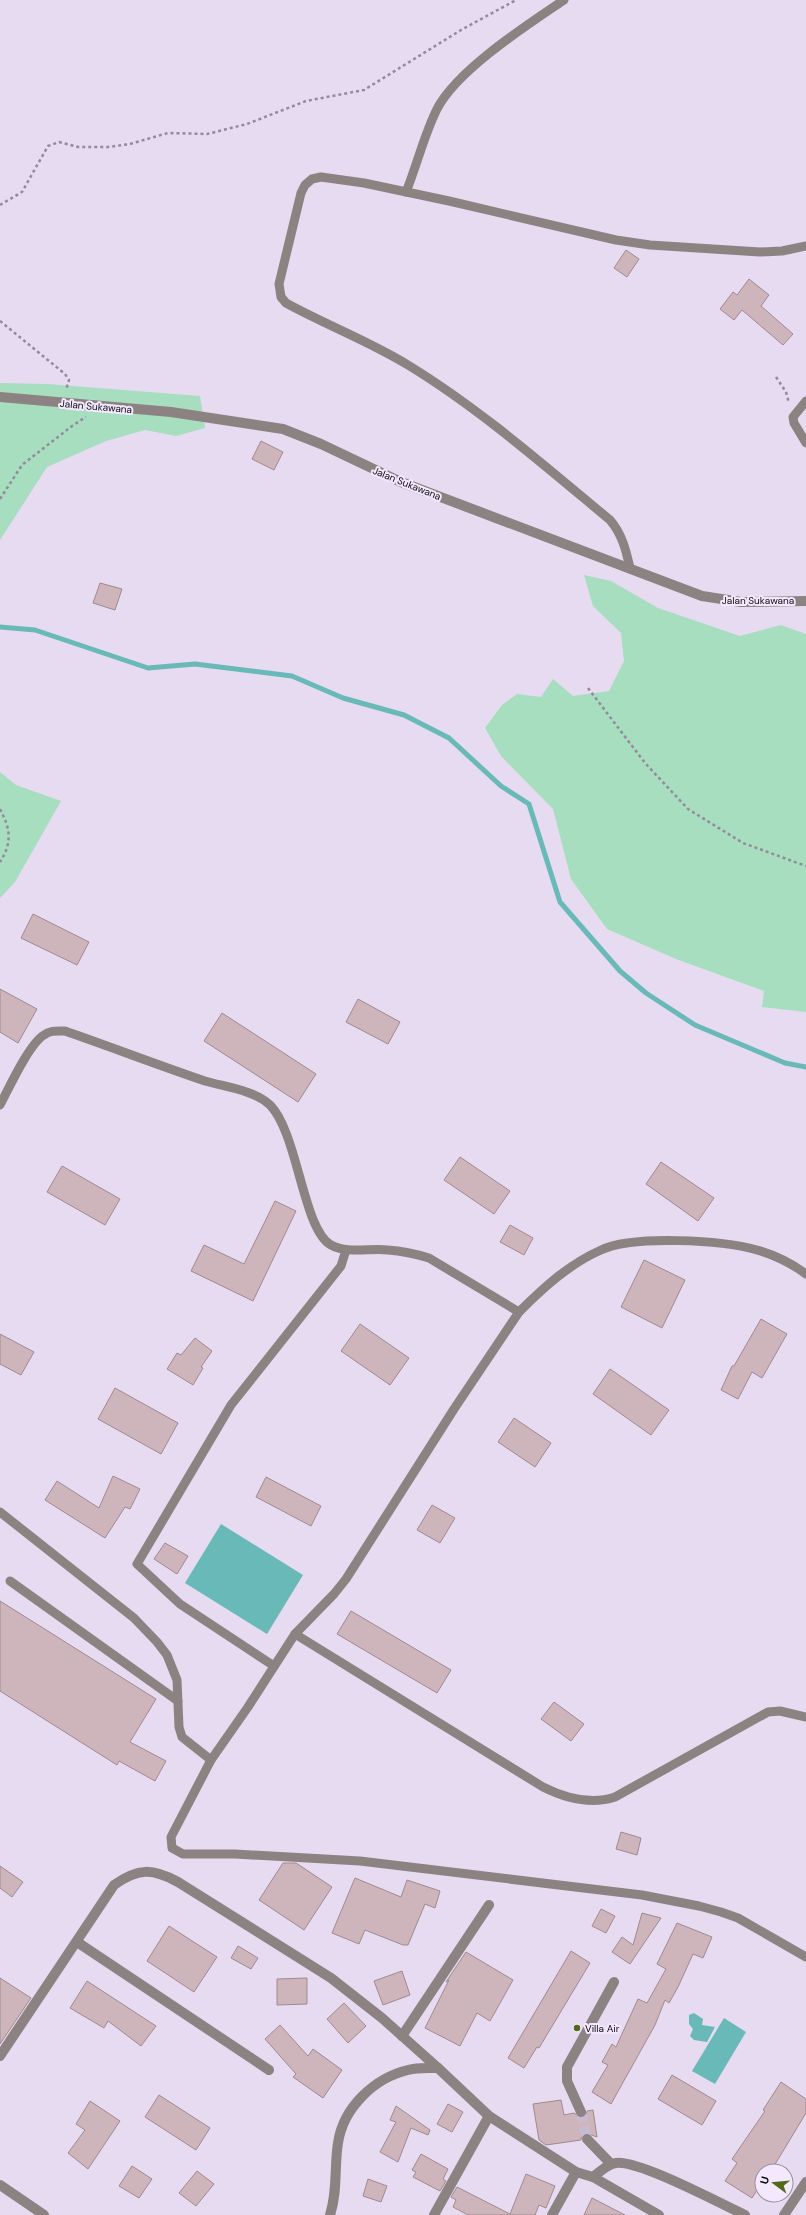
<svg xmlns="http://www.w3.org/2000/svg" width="806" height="2215" viewBox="0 0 806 2215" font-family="'DM Sans',sans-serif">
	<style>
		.green { fill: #a6debf }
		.water { fill: #69b9b9 }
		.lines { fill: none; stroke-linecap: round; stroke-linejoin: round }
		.stream { stroke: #69b9b9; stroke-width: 5 }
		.building { fill: #ceb5bc; stroke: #a08990 }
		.street-tunnel { stroke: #c6bccf; stroke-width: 10; stroke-dasharray: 10 5; stroke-linecap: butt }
		.path { stroke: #938b9b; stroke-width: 2.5; stroke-dasharray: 3 3; stroke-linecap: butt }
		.lane { stroke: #8d8282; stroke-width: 9 }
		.street { stroke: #8d8282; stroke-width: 10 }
		.poi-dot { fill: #526918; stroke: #f3e8fd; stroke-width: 1.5 }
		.labels { text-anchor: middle; stroke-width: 4; stroke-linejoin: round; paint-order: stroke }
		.street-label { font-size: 10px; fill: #0e0b11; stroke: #f3e8fd }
		.poi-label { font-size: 10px; fill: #0e0b11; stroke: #f3e8fd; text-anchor: start }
	</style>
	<rect width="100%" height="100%" fill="#e6dbf0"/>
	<!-- green -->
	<g class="green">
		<polygon points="0,383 47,384 200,396 205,428 176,436 145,430 106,441 47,467 0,540"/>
		<polygon points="584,575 611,581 658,608 740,636 781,625 806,634 806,1012 762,1007 764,991 676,959 607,929 571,879 553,809 501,756 485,728 502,705 517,694 541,697 553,679 573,696 609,691 624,661 621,633 593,606"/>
		<polygon points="0,772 16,785 61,801 15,882 0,898"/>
	</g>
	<!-- water -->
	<g class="water">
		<polygon points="221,1524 303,1575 267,1634 185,1583"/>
		<polygon points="694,2013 703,2019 702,2025 715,2027 707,2042 694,2040 690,2036 693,2029 689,2024 689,2015"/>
		<polygon points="724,2018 746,2032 715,2084 692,2071"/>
	</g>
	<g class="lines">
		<!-- stream -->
		<polyline class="stream" points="0,627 35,630 148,668 195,664 292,676 343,698 404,715 449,738 501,786 529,804 560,902 620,971 646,993 695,1025 785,1063 806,1067"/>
	</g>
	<!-- building -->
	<g class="building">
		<polygon points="626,250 639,259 627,277 614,268"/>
		<polygon points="749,279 769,295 761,306 793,334 783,345 742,310 734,320 720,309 733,292 737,295"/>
		<polygon points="261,441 283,452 274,470 252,459"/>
		<polygon points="100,583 122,589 115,610 93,603"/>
		<polygon points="33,914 89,942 77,965 21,938"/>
		<polygon points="0,989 37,1009 18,1043 0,1032"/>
		<polygon points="358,999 400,1022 388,1044 346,1022"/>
		<polygon points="222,1013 316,1074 298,1102 204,1041"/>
		<polygon points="460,1157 510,1191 494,1214 444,1180"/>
		<polygon points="661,1162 714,1198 698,1221 646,1184"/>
		<polygon points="62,1166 120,1199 105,1225 47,1192"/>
		<polygon points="275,1201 296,1211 253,1301 191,1271 204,1245 244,1264"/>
		<polygon points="510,1225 533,1238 524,1255 500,1242"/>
		<polygon points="644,1260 685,1280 662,1328 621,1307"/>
		<polygon points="761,1319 787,1334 762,1378 752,1372 738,1399 721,1390 732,1366 734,1366"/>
		<polygon points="360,1324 409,1358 390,1385 341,1351"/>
		<polygon points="0,1334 34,1352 21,1375 0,1364"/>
		<polygon points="195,1338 212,1351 201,1367 203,1368 193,1385 167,1369 177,1353 181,1355"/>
		<polygon points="610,1369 669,1410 651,1435 593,1394"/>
		<polygon points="115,1388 178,1423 161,1454 98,1419"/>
		<polygon points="514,1418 551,1443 535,1467 498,1442"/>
		<polygon points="113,1476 140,1489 130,1509 125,1507 105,1538 45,1500 57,1481 99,1508"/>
		<polygon points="266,1477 321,1506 311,1526 256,1497"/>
		<polygon points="432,1505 455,1518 440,1543 417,1530"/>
		<polygon points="165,1543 188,1556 177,1574 154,1559"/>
		<polygon points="0,1601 156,1699 130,1742 166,1761 155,1781 119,1761 117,1765 0,1691"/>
		<polygon points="351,1611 451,1670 437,1693 337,1634"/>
		<polygon points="554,1702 584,1724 571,1741 541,1719"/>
		<polygon points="621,1832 641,1838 637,1855 616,1849"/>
		<polygon points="283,1863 296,1863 332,1887 304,1930 259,1900"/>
		<polygon points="0,1866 23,1882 12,1897 0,1888"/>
		<polygon points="355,1878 401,1897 407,1880 440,1891 435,1908 425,1904 408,1945 403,1945 365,1930 359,1944 332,1933"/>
		<polygon points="601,1909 615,1916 606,1933 592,1926"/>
		<polygon points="642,1913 661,1918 630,1964 612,1952 622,1937 633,1945"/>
		<polygon points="677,1923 712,1937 703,1958 693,1954 678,1987 669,2003 665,2000 655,2025 611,2104 592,2092 608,2065 602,2062 612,2044 616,2047 638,1999 647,2003 666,1969 657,1964"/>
		<polygon points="169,1926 217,1957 194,1992 147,1961"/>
		<polygon points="238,1946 258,1958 251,1969 231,1958"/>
		<polygon points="571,1951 590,1963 539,2048 537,2047 524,2068 508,2058"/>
		<polygon points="466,1952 513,1980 490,2021 477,2013 460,2046 425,2028 449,1980 446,1982"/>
		<polygon points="402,1971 410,1995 383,2005 374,1981"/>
		<polygon points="0,1978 31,1998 0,2044"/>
		<polygon points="307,1978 307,2004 277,2005 277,1979"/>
		<polygon points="87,1981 156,2026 141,2046 108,2021 104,2028 70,2008"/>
		<polygon points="344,2003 366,2026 348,2043 327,2019"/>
		<polygon points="280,2025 308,2056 313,2049 342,2070 323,2098 293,2077 296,2074 265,2039"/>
		<polygon points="672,2075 716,2101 702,2125 658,2099"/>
		<polygon points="781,2082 806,2099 806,2113 771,2171 762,2171 762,2182 752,2198 725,2181 737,2163 732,2159 765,2111 763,2110"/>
		<polygon points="159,2095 210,2128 196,2150 145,2117"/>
		<polygon points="561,2100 564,2115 574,2113 581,2118 586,2116 587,2111 593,2110 597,2137 586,2133 582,2135 581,2140 546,2145 539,2140 533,2104"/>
		<polygon points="90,2101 120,2121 88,2169 68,2153 85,2130 76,2124"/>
		<polygon points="448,2104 463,2112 452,2132 437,2124"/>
		<polygon points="396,2106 430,2130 428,2135 411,2128 398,2162 380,2152 396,2122 390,2120"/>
		<polygon points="421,2154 448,2169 443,2179 446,2181 440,2191 413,2177 416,2172 412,2170"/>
		<polygon points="132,2166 152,2179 139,2198 119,2186"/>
		<polygon points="197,2171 214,2184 196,2206 179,2193"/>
		<polygon points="526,2174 555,2186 546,2208 539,2205 535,2215 468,2215 453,2207 456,2200 451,2197 457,2187 510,2214"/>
		<polygon points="368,2179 387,2186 381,2202 363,2196"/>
		<polygon points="592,2198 625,2215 584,2215"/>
	</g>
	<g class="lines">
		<!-- street-tunnel -->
		<polyline class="street-tunnel" points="581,2112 587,2139"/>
		<!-- path -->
		<g class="path">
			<polyline points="0,205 22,192 48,146 59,142 78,147 108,147 130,144 168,133 207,134 247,124 306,101 364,90 461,30 516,0"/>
			<polyline points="0,321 65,374 69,380 66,390"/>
			<polyline points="776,377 786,392 789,403"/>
			<polyline points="0,499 22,465 72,426 86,417"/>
			<polyline points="588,688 645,763 688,809 743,843 806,866"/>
			<path d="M0 809C10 828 13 842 0 862"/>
		</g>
		<!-- lane -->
		<g class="lane">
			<path d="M406 192C417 165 424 135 437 109 457 70 527 25 564 0"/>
			<polyline points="806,401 793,417 794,423 806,443"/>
			<path d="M630 568C626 550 622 534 610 520 545 466 480 409 408 365 369 341 326 325 286 303L281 297 279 284 301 193 305 185 312 179 321 177 364 183 449 201 616 240 650 245 760 252 782 251 806 246"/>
			<path d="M0 1105C9 1088 29 1044 44 1035 50 1030 57 1031 65 1031 111 1047 158 1065 205 1081 225 1087 254 1090 270 1105 298 1133 303 1230 331 1245 347 1254 370 1248 388 1250 402 1251 416 1254 429 1258L519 1312"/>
			<path d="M806 1274C791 1263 775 1255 757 1250 722 1240 633 1235 601 1250 569 1264 543 1288 519 1312L454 1409 346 1579 334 1594 295 1634 248 1707 211 1760 171 1837 172 1848 183 1854H235L360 1861 642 1895 699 1906 721 1912 738 1918 806 1957"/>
			<polyline points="0,1512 134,1618 157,1642 167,1655 177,1680 179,1727 182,1737 211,1760"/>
			<polyline points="10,1581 178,1701"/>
			<path d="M295 1634 543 1787C567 1799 591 1805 615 1797L768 1712 780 1711 806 1717"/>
			<polyline points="274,1666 180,1604 137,1564 231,1405 341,1266 346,1250"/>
		</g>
		<!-- street -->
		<g class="street">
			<polyline points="0,397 171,412 283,429 321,444 401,482 702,596 741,602 806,601"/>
			<polyline points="77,1942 269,2070"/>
			<polyline points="402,2036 489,1905"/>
			<path d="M0 2056 114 1885C138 1868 152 1868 178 1882L331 1978 382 2018 438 2068"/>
			<polyline points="581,2112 567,2081 567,2067 614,1982"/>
			<polyline points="587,2139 611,2164"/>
			<path d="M593 2177C600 2172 607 2164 616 2163 639 2160 721 2204 745 2215"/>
			<polyline points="0,2185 44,2215"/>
			<path d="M330 2215C338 2190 334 2167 338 2143 343 2108 374 2078 408 2070 418 2067 428 2068 438 2068L489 2116 576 2172 593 2177 659 2215"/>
			<polyline points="434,2215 489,2116"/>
			<polyline points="552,2215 576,2172"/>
			<polyline points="784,2215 806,2182"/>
		</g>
	</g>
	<!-- markers -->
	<circle class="poi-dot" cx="577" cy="2028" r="4"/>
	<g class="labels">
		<!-- street labels -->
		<g class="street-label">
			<text transform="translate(96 406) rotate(5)" y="4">Jalan Sukawana</text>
			<text transform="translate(407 483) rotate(22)" y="4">Jalan Sukawana</text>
			<text x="758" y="604">Jalan Sukawana</text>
		</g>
		<!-- poi labels -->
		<g class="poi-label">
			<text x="585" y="2032">Villa Air</text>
		</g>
	</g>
	<!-- north arrow -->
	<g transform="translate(774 2183) rotate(286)"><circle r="19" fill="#f3e8fd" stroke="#97909f"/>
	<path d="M0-3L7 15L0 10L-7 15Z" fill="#526918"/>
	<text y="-6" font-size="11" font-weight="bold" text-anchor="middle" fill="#0e0b11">U</text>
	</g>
</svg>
